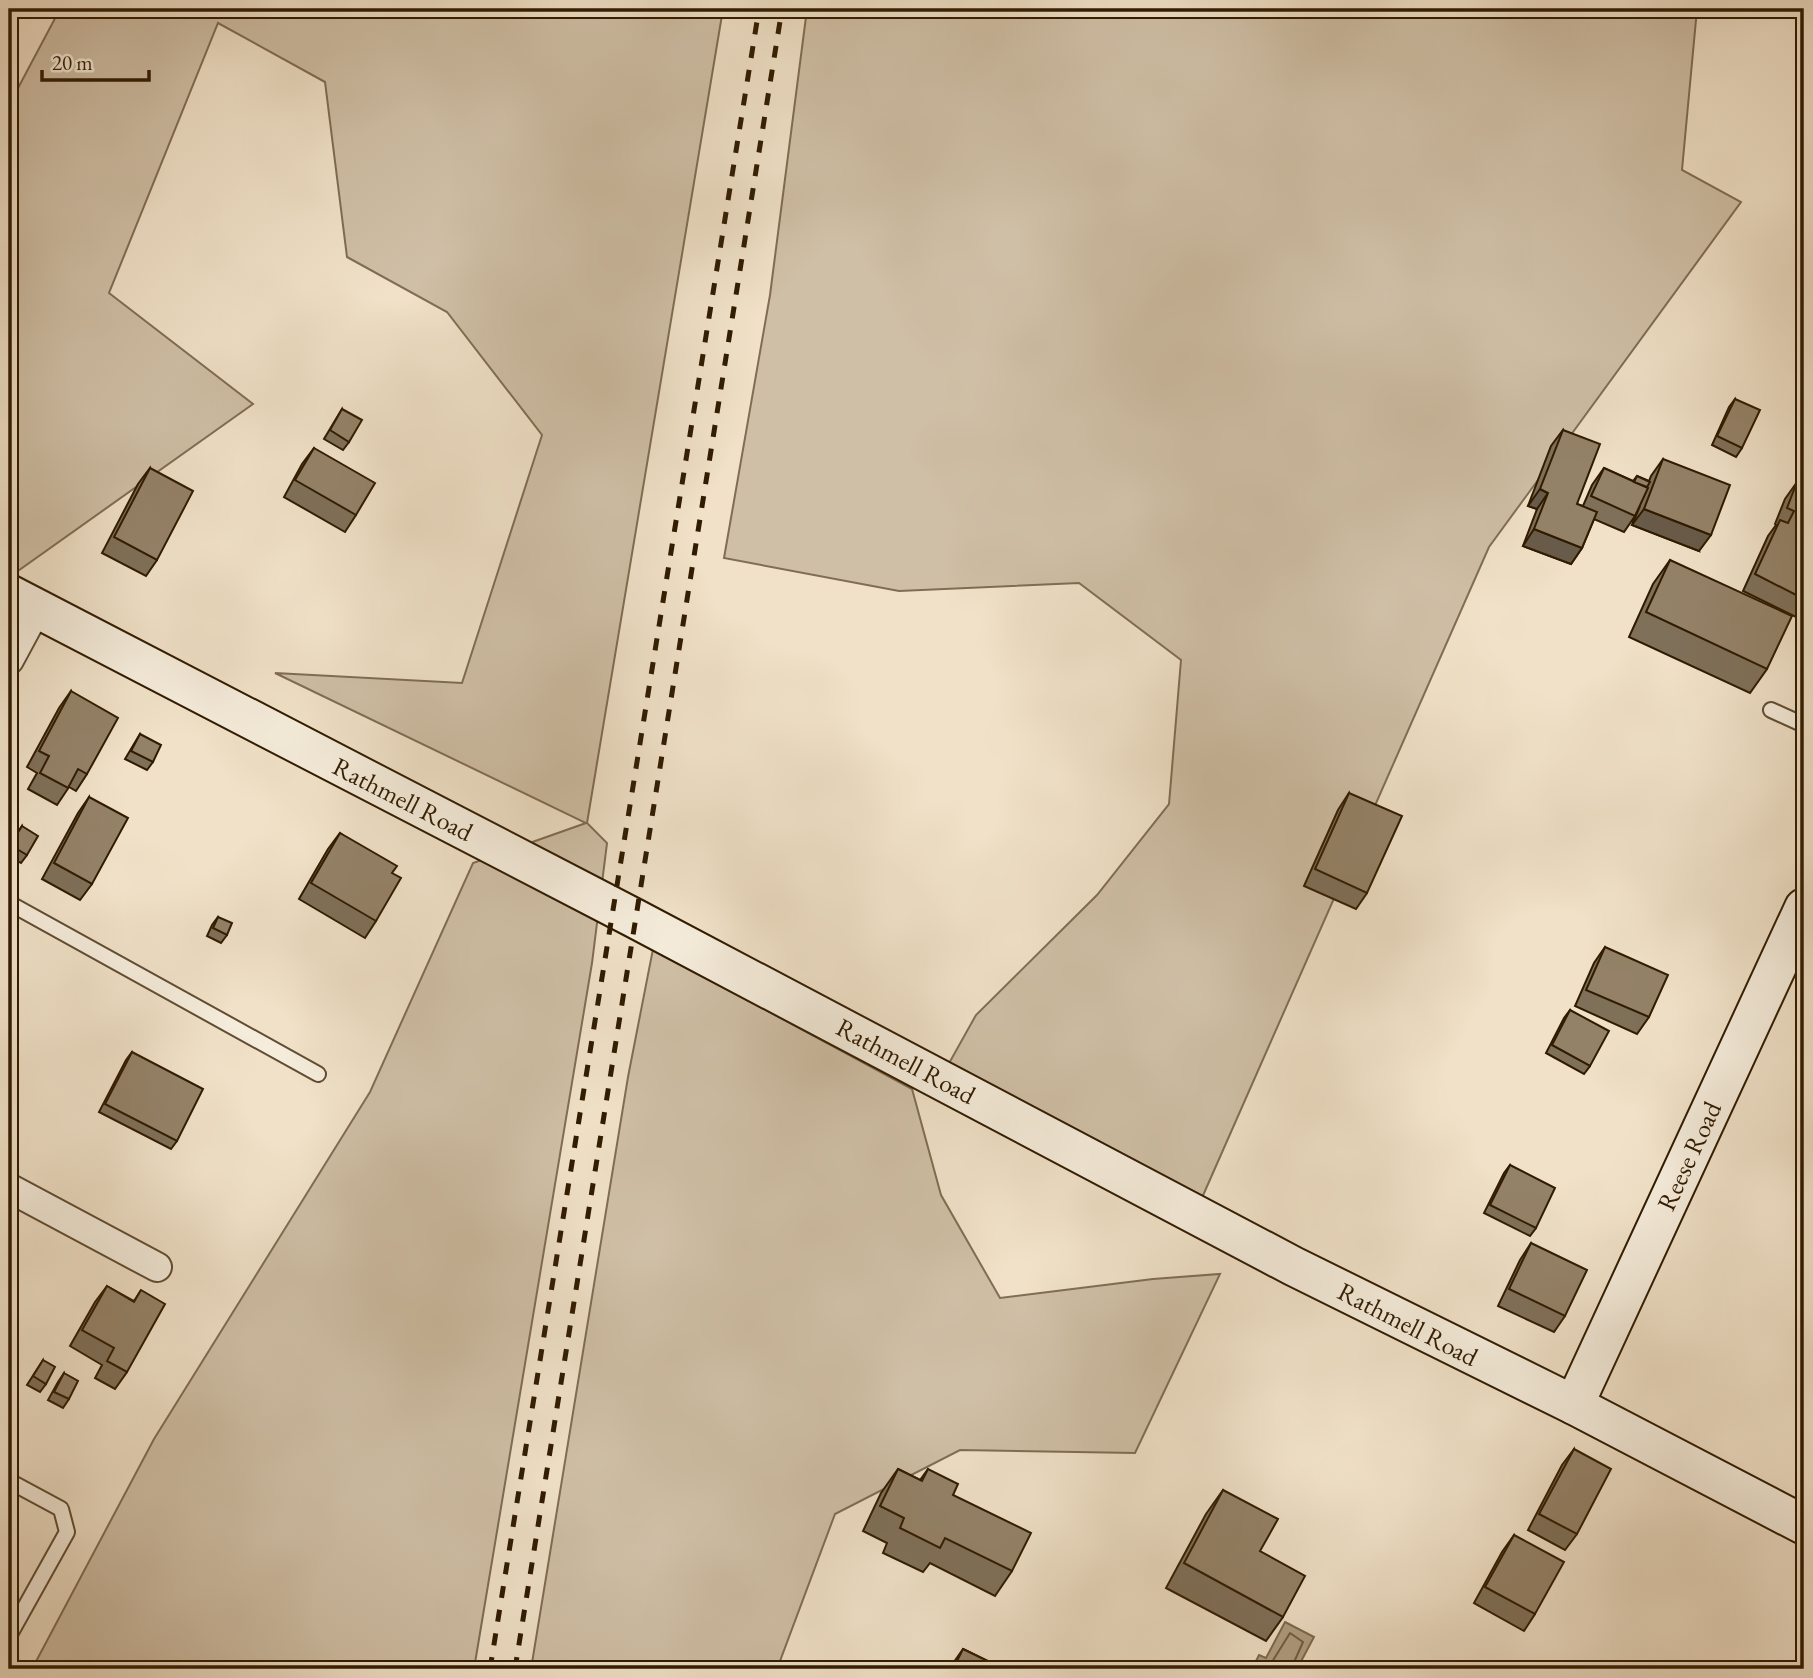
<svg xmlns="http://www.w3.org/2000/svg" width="1813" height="1678" viewBox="0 0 1813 1678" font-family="'EB Garamond',serif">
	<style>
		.green { fill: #cfbfa6; stroke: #806d53; stroke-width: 2 }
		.water { fill: #af9e84; stroke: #7c6a4f; stroke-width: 2 }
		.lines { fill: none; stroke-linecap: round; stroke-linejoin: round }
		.shore { stroke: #705c42; stroke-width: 2 }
		.lane-casing { stroke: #604c32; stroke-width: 18 }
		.street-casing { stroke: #604c32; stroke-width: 32 }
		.secondary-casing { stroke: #301b00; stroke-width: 42 }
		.lane { stroke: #f5ecdb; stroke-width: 14 }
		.street { stroke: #f5ecdb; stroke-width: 28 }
		.secondary { stroke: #f5ecdb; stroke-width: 38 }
		.rail { stroke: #301b00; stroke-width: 5; stroke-dasharray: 12 12; stroke-linecap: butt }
		.wall { fill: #7f7059; stroke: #301b00; stroke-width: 2 }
		.shaded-wall { fill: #685b49; stroke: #301b00; stroke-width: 2 }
		.building { fill: #948268; stroke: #301b00; stroke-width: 2 }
		.labels { text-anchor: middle; stroke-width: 5; stroke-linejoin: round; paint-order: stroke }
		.street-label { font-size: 26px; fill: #301b00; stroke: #f5ecdb }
	</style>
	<rect width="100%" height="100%" fill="#f0e1c8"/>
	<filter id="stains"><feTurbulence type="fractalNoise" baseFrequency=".00286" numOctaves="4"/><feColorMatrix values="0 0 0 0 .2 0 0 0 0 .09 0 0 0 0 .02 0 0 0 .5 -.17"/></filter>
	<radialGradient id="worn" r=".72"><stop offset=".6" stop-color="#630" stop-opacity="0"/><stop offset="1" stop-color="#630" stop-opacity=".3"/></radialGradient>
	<!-- green -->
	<g class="green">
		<polygon points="60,9 723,9 587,823 607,843 592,963 474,1669 32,1669 154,1439 370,1092 473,863 586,823 275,673 462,683 542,435 447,312 347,257 325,82 218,23 109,293 253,404 15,573 9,569 9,105"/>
		<polygon points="807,9 1697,9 1682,170 1741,202 1489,547 1201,1200 948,1065 976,1015 1097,895 1169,804 1181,660 1079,583 899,591 724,558 770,295"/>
		<polygon points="653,949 912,1089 941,1195 1000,1298 1153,1279 1220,1274 1135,1453 960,1450 835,1514 777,1669 531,1669 628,1077"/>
	</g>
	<!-- water -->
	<polygon class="water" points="1285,1622 1314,1637 1297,1669 1252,1669 1259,1655 1266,1658"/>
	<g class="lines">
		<!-- shore -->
		<polyline class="shore" points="1260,1669 1272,1662 1290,1633 1303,1642 1291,1669"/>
		<!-- lane casing -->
		<g class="lane-casing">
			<g id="lane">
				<polyline points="1771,710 1804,725"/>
				<polyline points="9,903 318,1074"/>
				<polyline points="9,1481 61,1509 67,1532 9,1636"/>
			</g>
		</g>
		<!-- street casing -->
		<g class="street-casing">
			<g id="street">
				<polyline points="9,660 36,610"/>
				<polyline points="9,1188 157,1267"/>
			</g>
		</g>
		<!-- secondary casing -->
		<g class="secondary-casing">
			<g id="secondary">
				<polyline points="9,594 634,918 1293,1266 1574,1405 1804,1525"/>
				<polyline points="1574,1405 1804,908"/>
			</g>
		</g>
		<!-- lane -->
		<use href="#lane" class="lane"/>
		<!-- street -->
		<use href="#street" class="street"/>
		<!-- secondary -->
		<use href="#secondary" class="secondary"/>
		<!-- rail -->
		<g class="rail">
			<polyline points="490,1669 759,9"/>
			<polyline points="515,1669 782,9"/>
		</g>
	</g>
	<!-- wall -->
	<g class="wall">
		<polygon points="1735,399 1742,448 1736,457 1712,445 1729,407"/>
		<polygon points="342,409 349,442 343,450 324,439"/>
		<polygon points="1563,430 1577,504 1583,506 1592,485 1604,468 1633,481 1637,476 1649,481 1651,476 1663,459 1699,551 1632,525 1640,506 1635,516 1624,532 1594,519 1582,548 1571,564 1523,546 1537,509 1528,506 1551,446"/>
		<polygon points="314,448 356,515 345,532 284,497 302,464"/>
		<polygon points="150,468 157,560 146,576 102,553 138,484"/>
		<polygon points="1797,482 1804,486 1804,617 1802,620 1743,591 1768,536 1776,525 1775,524 1785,499"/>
		<polygon points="1670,560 1767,669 1750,693 1629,637 1653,584"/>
		<polygon points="71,691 87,774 76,791 69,787 57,805 28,789 37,773 27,767 59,708"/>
		<polygon points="140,734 153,762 147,770 125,759"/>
		<polygon points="1349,793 1367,893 1356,909 1304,886 1338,810"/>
		<polygon points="89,797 92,884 80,900 42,879 78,813"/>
		<polygon points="22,826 27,855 21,863 9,856 9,846"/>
		<polygon points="340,833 392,873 376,921 365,938 299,899 328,849"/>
		<polygon points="218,917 227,935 221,943 207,936 212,925"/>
		<polygon points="1605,947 1649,1017 1637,1034 1575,1006 1594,963"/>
		<polygon points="1570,1010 1590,1066 1584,1074 1546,1053 1564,1018"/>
		<polygon points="132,1052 177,1141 171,1149 99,1112 126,1060"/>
		<polygon points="1510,1165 1536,1228 1530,1236 1484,1213 1504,1173"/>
		<polygon points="1531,1243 1565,1316 1554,1332 1498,1306 1520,1260"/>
		<polygon points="107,1286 134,1301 141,1290 127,1372 115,1389 95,1378 102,1365 70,1346 95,1302"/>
		<polygon points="43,1360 46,1384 40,1392 27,1385"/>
		<polygon points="64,1373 69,1399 63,1408 48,1400 58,1382"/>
		<polygon points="1574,1449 1577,1534 1565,1550 1528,1530 1562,1465"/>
		<polygon points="898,1469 920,1480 928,1469 953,1495 1012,1571 995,1596 930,1563 923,1572 883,1553 887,1543 863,1531 881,1493"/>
		<polygon points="1223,1490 1260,1551 1283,1617 1266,1641 1166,1588 1206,1514"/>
		<polygon points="1514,1535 1535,1614 1524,1631 1474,1603 1502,1552"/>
		<polygon points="963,1649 1004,1669 949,1669"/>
	</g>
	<!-- shaded-wall -->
	<g class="shaded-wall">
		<polygon points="1540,489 1548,493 1537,509 1528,506"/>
		<polygon points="1644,509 1711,535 1699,551 1632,525"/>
		<polygon points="1534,529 1582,548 1571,564 1523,546"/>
	</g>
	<!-- building -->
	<g class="building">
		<polygon points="1735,399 1760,410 1742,448 1717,436"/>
		<polygon points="342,409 362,420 349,442 330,430"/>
		<polygon points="1563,430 1600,444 1577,504 1597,512 1582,548 1534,529 1548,493 1540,489"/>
		<polygon points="314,448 375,483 356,515 295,480"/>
		<polygon points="1663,459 1730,485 1711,535 1644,509"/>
		<polygon points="150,468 193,491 157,560 114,537"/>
		<polygon points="1604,468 1648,488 1635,516 1591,496"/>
		<polygon points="1637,476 1650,482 1647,487 1634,482"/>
		<polygon points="1797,482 1804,486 1804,599 1755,574 1780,520 1788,523 1794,511 1787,508"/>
		<polygon points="1670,560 1792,616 1767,669 1646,612"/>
		<polygon points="71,691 118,718 87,774 78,769 68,788 40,773 49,756 39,751"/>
		<polygon points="140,734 161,745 153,762 131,751"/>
		<polygon points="1349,793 1402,816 1367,893 1315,869"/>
		<polygon points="89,797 128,818 92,884 54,863"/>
		<polygon points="22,826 38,836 27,855 10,845"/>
		<polygon points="340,833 397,866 392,873 401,878 376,921 311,883"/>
		<polygon points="218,917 232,923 227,935 213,928"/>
		<polygon points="1605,947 1668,975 1649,1017 1586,990"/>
		<polygon points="1570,1010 1609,1031 1590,1066 1552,1045"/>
		<polygon points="132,1052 203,1089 177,1141 105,1104"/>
		<polygon points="1510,1165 1555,1188 1536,1228 1490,1205"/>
		<polygon points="1531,1243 1587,1270 1565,1316 1509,1289"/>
		<polygon points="107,1286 134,1302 141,1290 165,1304 127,1372 107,1361 114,1348 82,1330"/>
		<polygon points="43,1360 55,1367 46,1384 33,1376"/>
		<polygon points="64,1373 78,1381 69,1399 54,1392"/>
		<polygon points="1574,1449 1611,1469 1577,1534 1539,1514"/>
		<polygon points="898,1469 922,1481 928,1469 958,1484 953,1495 1031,1533 1012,1571 945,1538 940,1548 900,1528 904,1518 880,1506"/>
		<polygon points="1223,1490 1278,1519 1260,1551 1305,1576 1283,1617 1184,1563"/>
		<polygon points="1514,1535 1564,1562 1535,1614 1485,1587"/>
		<polygon points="963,1649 1004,1669 953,1669"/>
	</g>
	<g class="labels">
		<!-- street labels -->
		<g class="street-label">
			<text transform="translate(403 799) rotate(27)" y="9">Rathmell Road</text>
			<text transform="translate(906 1061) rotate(28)" y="9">Rathmell Road</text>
			<text transform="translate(1689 1156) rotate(-65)" y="9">Reese Road</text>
			<text transform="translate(1408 1324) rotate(27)" y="9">Rathmell Road</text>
		</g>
	</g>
	<!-- margin -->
	<rect width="1813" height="1678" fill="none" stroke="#f0e1c8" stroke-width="35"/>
	<rect x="10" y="10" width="1792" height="1657" fill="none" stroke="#301b00" stroke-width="3.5"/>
	<rect x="18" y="18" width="1778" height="1643" fill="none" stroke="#301b00" stroke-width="2"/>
	<!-- scale -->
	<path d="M42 70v10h107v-10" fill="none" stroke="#301b00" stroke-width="3.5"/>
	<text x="52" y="70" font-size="21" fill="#301b00" stroke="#f5ecdb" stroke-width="5" paint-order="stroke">20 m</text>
	<rect width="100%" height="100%" filter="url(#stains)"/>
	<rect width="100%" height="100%" fill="url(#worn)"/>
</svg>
